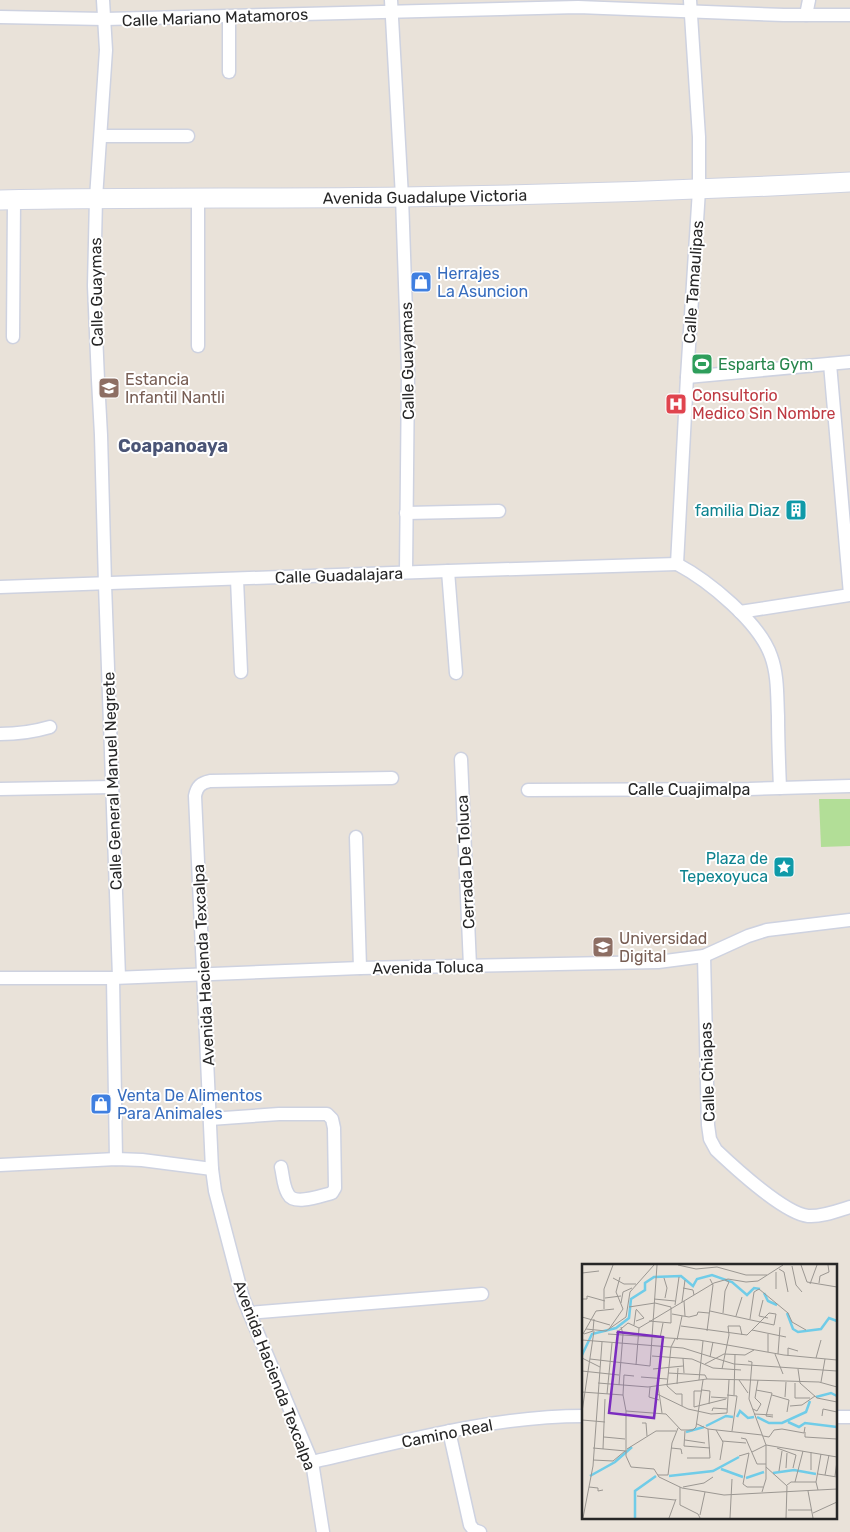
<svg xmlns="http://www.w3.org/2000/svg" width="850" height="1532" viewBox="0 0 850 1532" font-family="Rubik,sans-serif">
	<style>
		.green { fill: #b2de97 }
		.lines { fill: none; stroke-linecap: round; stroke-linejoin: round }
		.street-casing { stroke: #ced2e0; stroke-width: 15 }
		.secondary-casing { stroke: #ced2e0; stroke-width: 21 }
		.street { stroke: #fff; stroke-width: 12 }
		.secondary { stroke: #fff; stroke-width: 19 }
		.labels { text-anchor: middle; stroke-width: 4; stroke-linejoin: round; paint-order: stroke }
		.street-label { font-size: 16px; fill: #272727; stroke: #fff }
		.shop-label { font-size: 16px; fill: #366cbe; stroke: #fff; text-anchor: start }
		.leisure-label { font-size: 16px; fill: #27864d; stroke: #fff; text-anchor: start }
		.education-label { font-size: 16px; fill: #785e54; stroke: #fff; text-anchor: start }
		.health-label { font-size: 16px; fill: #be3a42; stroke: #fff; text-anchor: start }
		.culture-label { font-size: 16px; fill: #0d838f; stroke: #fff; text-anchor: end }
		.neighbourhood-label { font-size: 18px; font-weight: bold; fill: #4a5475; stroke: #fff }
		.inset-river { fill: none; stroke: #70cce8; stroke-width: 2.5 }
		.inset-road { fill: none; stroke: #9b9792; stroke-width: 1 }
		.view { fill: #7b2cbf; fill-opacity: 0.15; stroke: #7b2cbf; stroke-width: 2.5 }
		.inset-edge { fill: none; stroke: #272727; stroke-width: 2.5 }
	</style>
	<rect width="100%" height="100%" fill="#e9e2d9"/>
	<!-- green -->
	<polygon class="green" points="819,799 850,799 850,846 821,847"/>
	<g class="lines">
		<!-- street casing -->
		<g class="street-casing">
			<g id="street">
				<polyline points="103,0 106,50 96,198 94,286 98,380 101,435 105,584 119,977"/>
				<polyline points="391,0 402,197 408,371 406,572"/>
				<polyline points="806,15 809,0"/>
				<polyline points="0,17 105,19 578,7 784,15 850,15"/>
				<polyline points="229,17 229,72"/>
				<polyline points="101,136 188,136"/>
				<polyline points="13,337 14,200"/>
				<polyline points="198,346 198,199"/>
				<polyline points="830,364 850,594"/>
				<polyline points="687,377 850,362"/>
				<polyline points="406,513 499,511"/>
				<polyline points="677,564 687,377 699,190 699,137 690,0"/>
				<path d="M677 564C709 581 759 622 771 656 778 675 777 696 778 716 778 740 779 764 780 788"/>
				<polyline points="448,571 456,673"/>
				<polyline points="237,579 241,672"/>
				<polyline points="0,587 448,571 677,564"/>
				<polyline points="740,612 850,595"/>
				<path d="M0 734C18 734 33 732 50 727"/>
				<polyline points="461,759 470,966"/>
				<polyline points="0,789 112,787"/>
				<polyline points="528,790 749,789 850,786"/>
				<polyline points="356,837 360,968"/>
				<path d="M704 956 708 1125 710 1139 716 1150C735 1168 784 1213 808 1216 822 1217 837 1211 850 1207"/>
				<polyline points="0,978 113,978 360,968 658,962 704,956 748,936 767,930 850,920"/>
				<polyline points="113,978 116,1159"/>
				<path d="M210 1119 279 1114H327L332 1119 334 1128 335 1188 332 1193C320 1196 294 1206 288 1194 283 1186 283 1175 281 1167"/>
				<polyline points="0,1165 116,1159 142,1160 212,1169"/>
				<polyline points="249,1313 482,1294"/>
				<polyline points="836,1417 850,1417"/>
				<polyline points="449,1431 470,1525 474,1530 480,1532"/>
				<path d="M312 1462C401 1442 492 1416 584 1416"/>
				<path d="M323 1532 312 1462 243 1298 215 1191 212 1169 195 796C197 786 201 783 210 781L392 778"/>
			</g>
		</g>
		<!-- secondary casing -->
		<g class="secondary-casing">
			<g id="secondary">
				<path id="s1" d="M0 200C134 197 268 199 402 197 551 195 701 190 850 182"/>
			</g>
		</g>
		<!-- street -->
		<use href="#street" class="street"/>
		<!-- secondary -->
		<use href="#secondary" class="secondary"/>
	</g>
	<!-- icons -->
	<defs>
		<g id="shop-square" transform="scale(1.125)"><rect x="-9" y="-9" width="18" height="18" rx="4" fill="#3f7fe0" stroke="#fff"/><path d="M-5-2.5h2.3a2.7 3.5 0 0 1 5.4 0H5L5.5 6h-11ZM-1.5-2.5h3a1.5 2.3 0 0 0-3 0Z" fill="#fff"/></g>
		<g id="stadium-square" transform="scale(1.125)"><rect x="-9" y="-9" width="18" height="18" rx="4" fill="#2e9e5b" stroke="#fff"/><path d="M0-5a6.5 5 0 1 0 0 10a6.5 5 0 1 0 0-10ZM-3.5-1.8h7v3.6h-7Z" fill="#fff"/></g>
		<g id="school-square" transform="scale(1.125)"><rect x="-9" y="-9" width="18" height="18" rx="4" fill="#8d6e63" stroke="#fff"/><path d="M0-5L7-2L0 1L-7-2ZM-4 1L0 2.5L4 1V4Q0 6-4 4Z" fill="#fff"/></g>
		<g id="hospital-square" transform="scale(1.125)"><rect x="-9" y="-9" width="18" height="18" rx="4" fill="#e0444e" stroke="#fff"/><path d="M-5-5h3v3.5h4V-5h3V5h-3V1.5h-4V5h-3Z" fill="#fff"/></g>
		<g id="building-square" transform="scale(1.125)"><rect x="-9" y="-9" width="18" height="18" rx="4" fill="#0f9aa8" stroke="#fff"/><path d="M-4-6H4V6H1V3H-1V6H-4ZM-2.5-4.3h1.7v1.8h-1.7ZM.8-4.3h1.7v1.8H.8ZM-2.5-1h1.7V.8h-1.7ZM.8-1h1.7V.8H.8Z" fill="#fff"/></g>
		<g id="sight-square" transform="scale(1.125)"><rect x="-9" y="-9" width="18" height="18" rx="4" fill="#0f9aa8" stroke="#fff"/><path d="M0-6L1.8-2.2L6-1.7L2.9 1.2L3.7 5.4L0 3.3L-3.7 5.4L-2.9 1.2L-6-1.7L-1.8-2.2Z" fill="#fff"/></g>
		<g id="university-square" transform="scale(1.125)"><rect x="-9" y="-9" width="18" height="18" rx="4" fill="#8d6e63" stroke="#fff"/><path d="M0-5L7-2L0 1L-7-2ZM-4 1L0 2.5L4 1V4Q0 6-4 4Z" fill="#fff"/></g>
	</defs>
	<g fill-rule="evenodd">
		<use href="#shop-square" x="421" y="282"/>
		<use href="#stadium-square" x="702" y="364"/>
		<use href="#school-square" x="109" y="388"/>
		<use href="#hospital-square" x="676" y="404"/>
		<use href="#building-square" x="796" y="510"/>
		<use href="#sight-square" x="784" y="867"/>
		<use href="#university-square" x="603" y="947"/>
		<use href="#shop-square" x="101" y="1104"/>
	</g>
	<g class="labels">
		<!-- street labels -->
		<g class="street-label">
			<text transform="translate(215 17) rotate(-2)" y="6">Calle Mariano Matamoros</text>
			<text dy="6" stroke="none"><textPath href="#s1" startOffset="425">Avenida Guadalupe Victoria</textPath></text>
			<text transform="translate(693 282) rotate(-86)" y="6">Calle Tamaulipas</text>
			<text transform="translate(96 292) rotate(-91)" y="6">Calle Guaymas</text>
			<text transform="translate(407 361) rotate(-91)" y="6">Calle Guayamas</text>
			<text transform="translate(339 575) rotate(-2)" y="6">Calle Guadalajara</text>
			<text transform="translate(112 781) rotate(-92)" y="6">Calle General Manuel Negrete</text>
			<text x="689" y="795">Calle Cuajimalpa</text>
			<text transform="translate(465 862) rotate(-93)" y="6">Cerrada De Toluca</text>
			<text transform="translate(203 965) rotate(-93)" y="6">Avenida Hacienda Texcalpa</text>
			<text transform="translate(428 967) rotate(-1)" y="6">Avenida Toluca</text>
			<text transform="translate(707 1072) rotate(-92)" y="6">Calle Chiapas</text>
			<text transform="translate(275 1375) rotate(69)" y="6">Avenida Hacienda Texcalpa</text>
			<text transform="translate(447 1433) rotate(-11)" y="6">Camino Real</text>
		</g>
		<!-- shop labels -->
		<g class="shop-label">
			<text x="437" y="279">Herrajes<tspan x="437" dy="18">La Asuncion</tspan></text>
			<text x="117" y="1101">Venta De Alimentos<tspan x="117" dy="18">Para Animales</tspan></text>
		</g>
		<!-- leisure labels -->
		<g class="leisure-label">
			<text x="718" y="370">Esparta Gym</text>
		</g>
		<!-- education labels -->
		<g class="education-label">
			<text x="125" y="385">Estancia<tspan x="125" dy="18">Infantil Nantli</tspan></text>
			<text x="619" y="944">Universidad<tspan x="619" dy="18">Digital</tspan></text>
		</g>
		<!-- health labels -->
		<g class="health-label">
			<text x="692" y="401">Consultorio<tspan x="692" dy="18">Medico Sin Nombre</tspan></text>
		</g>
		<!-- culture labels -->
		<g class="culture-label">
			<text x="780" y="516">familia Diaz</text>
			<text x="768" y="864">Plaza de<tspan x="768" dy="18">Tepexoyuca</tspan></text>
		</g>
		<!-- neighbourhood labels -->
		<g class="neighbourhood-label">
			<text x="173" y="452">Coapanoaya</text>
		</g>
	</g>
	<!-- overview -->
	<g transform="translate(582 1264)">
		<rect width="255" height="255" fill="#e9e2d9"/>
		<path class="inset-river" d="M182 29 186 37 195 41M205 49 211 65 216 68 239 65 247 54 255 57M0 91 10 70 34 64 47 54 49 35 63 26V19L72 13 99 12 111 22 115 15 130 11 150 18 165 31 172 24 178 25M234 133 249 129 255 132M155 153 158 147 166 154 172 153M175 153 187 159H200L224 148 228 137M206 158 217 163 223 159 255 163M124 162 144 152 151 153M104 168 122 163M139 205 161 213M191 209 212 206 234 210M8 212 33 198 50 183M87 212 131 207 157 193M164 214 182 208M53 254V227L74 212"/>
		<path class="inset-road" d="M96 1 114 5 135 3 164 11H185M219 1 225 18 255 23M210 2 214 21 220 28M197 5 202 8 206 28M194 8V25M0 9 17 7M31 14 42 20H54M82 14 85 24 83 34M237 19 238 12 247 8 246 1M228 20 235 1M101 24 111 26 112 31M34 28 38 13M23 34 39 32M0 35H5V32L23 37M72 35 93 37M181 36 177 52 186 54M102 37 103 52M100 38 103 16M39 39 41 28 50 24M93 41 97 13M47 43 73 39 89 43V59L67 57M22 45V25L31 1M54 45 62 54 54 57M128 47 192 61 194 50 187 49M141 49 143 27 147 18 143 16M90 50 107 53 115 51 116 48 127 49M154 52 160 33M0 53 28 61M44 53 48 28 72 1M168 55 172 28 177 25 206 49 210 58 224 66M52 61 54 46M99 62 165 71 187 49M57 64 132 19 146 15 164 18 176 17 201 1M4 65 24 67 44 53M27 65 41 45 34 28M170 66 204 73M125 67 131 21 128 15M34 69 46 59 57 64M1 70 14 47 32 45M2 70 11 67 12 55M26 70 117 76 202 91 255 96M78 74 81 59M0 76 101 84 152 100 255 107M95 76 100 52M186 88V70M193 90 201 110M196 90 198 63M70 92 110 95 131 104 159 106M206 92V84L216 87M128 93 131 78M0 94 18 103M101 94 102 109M234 94 239 76M8 95 68 102M166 97 170 98 167 135 184 181V215L180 228M123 100 142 90 163 91 172 86M54 101 57 64M68 102 75 1M71 105 101 102M140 105 147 71 146 62H158L160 71M216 105 218 119 235 134 255 138M0 107 37 111M86 109 123 111 125 115M52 112 42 111 41 131 44 147V192L49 203 72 205 77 213 100 224 142 231 255 225M59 113 85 115M117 116 121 77M157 116 166 129M239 118 243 95M16 119 66 123 125 115 169 116 237 118 255 123M213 119V134H228M95 120 96 104M37 121 41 70 39 63M76 122 80 149M85 122 89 83 93 75M85 122 94 130H100V142M68 123 67 133 77 136M120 126 128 127 127 140M174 126 190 129 184 152 191 153M120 127H112V143L144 135M0 128 41 131M25 130 30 79M75 130 106 145 129 150 145 149M145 131 155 132 150 167M152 131 153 90M190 131 207 136 205 148M129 133 145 134M203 133 204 118M208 142 220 141 233 132M171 145 175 147 179 140 173 134 176 116M44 147 84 150 99 166H111L114 163 121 116M130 147 131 144 145 145M0 148 12 67M145 149 147 116M172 150 191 151M240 152 241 145 255 148M0 156 23 158M60 159H64L65 172M115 160 126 165 180 171M134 166 141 178 138 196M103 167 102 182 128 184M223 168V173L255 175M181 172 187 173 192 166 200 165 222 169 223 163M22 173 43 175M159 174 164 175 175 200H184M103 176 123 179M140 177 164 179M184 181 255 193M11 184 44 187M89 184 99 185 100 190M195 184 214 191 211 204M21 185 23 135M45 185 74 167H94M170 188 184 181M157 192 167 189 161 220 165 223M105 194H128L126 165M11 196 31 197 43 187M184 203 205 222 204 254M204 204 205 189M229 206V188M197 207 200 187M236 210 255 213M76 211H86L90 179 96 164M243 211 247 191M253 212 255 197M213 218 221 187M205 221 209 218H234M7 223 16 224V227L21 226M98 223V241L116 250 118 254M101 223 122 219 131 213M165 223H181M236 226 234 218 239 190M226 227 231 254M55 232 93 236M206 246H230M231 249 255 238M118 251 123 228M1 254 11 202 20 78M87 254 94 235M148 254 150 215"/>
		<path class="view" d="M36 68 81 73 72 154 27 149Z"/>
		<rect width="255" height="255" class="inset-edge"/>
	</g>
</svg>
